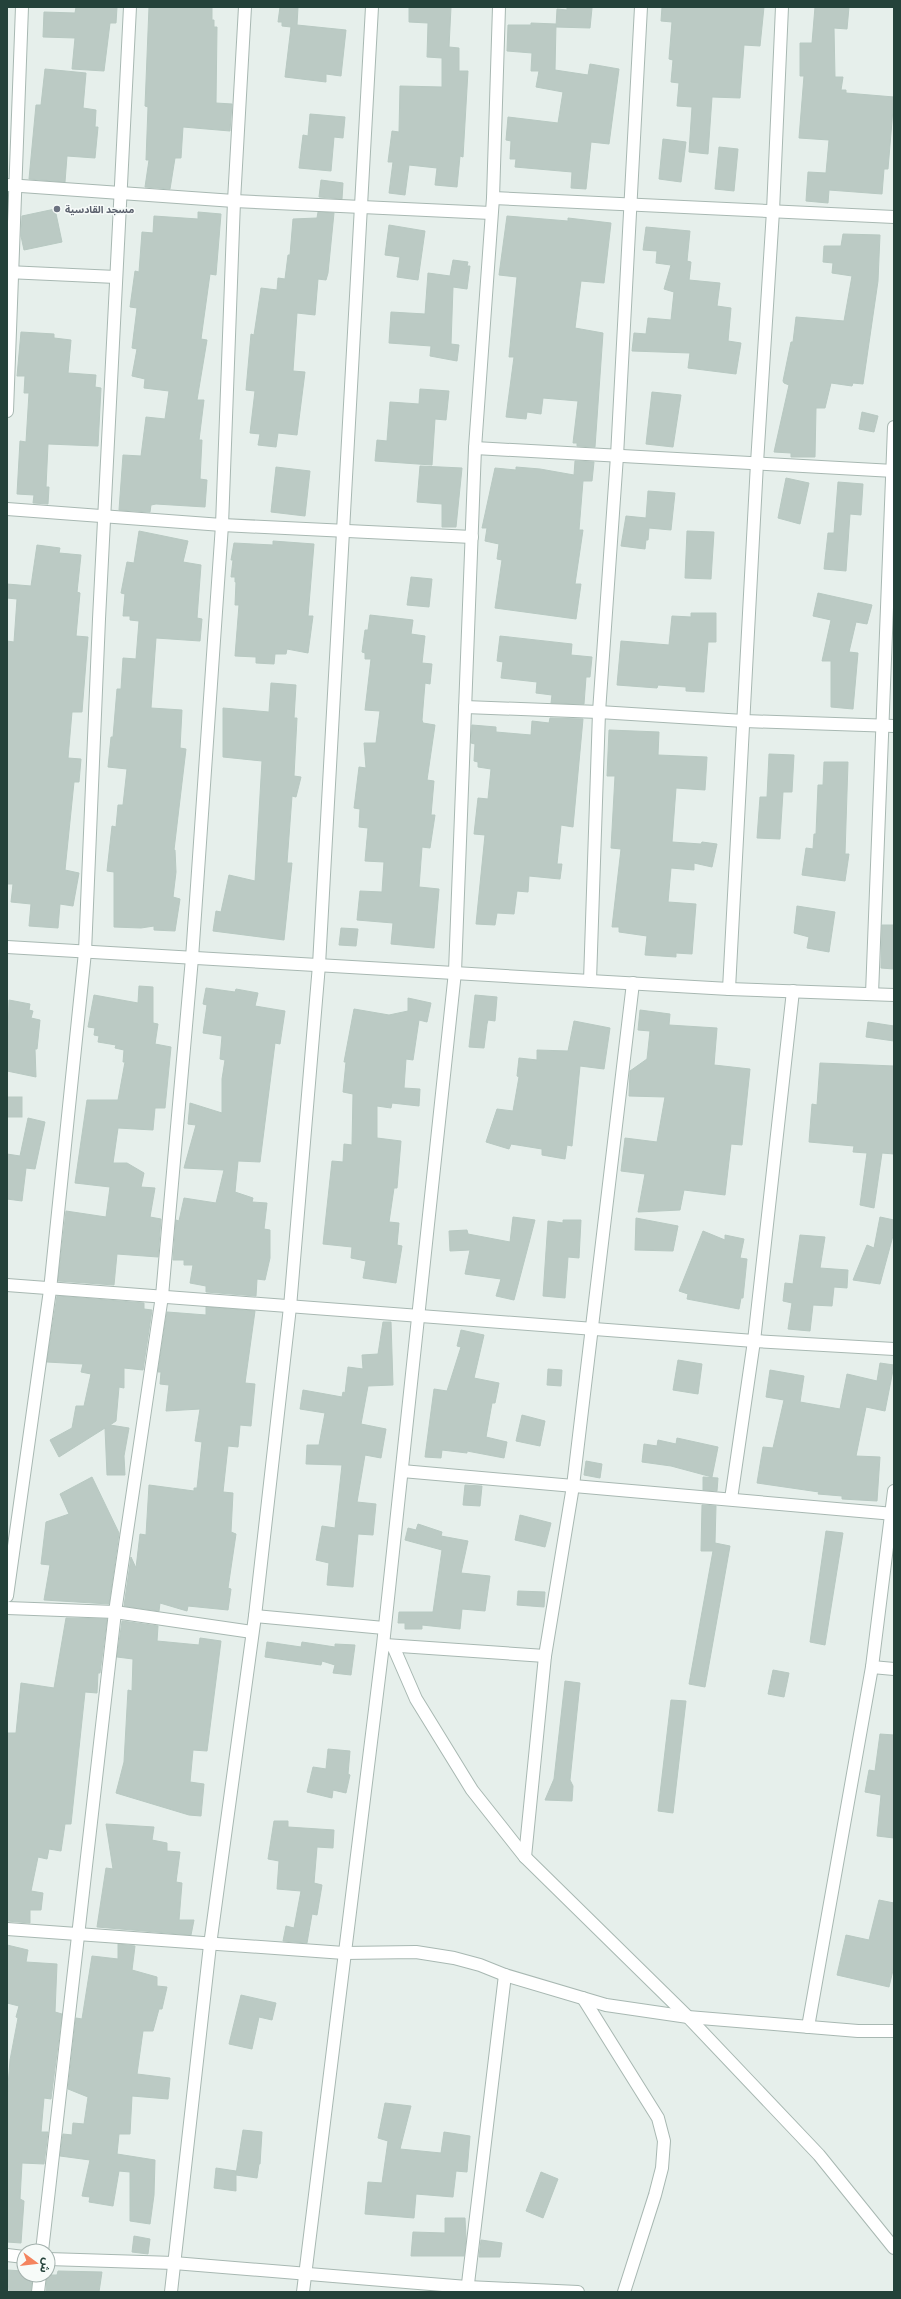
<svg xmlns="http://www.w3.org/2000/svg" width="901" height="2299" viewBox="0 0 901 2299" font-family="'Noto Sans','Noto Sans Arabic',sans-serif">
	<style>
		.building { fill: #bbcac4; stroke: #b8c9c2 }
		.lines { fill: none; stroke-linecap: round; stroke-linejoin: round }
		.minor-casing { stroke: #a8b8b2; stroke-width: 14 }
		.minor { stroke: #fff; stroke-width: 12 }
		.worship-dot { fill: #6b7280; stroke: #f7fbf9; stroke-width: 1.5 }
		.labels { text-anchor: middle; stroke-width: 3; stroke-linejoin: round; paint-order: stroke }
		.worship-label { font-size: 10px; font-weight: bold; fill: #5b616d; stroke: #f7fbf9; text-anchor: start }
	</style>
	<rect width="100%" height="100%" fill="#e6efeb"/>
	<!-- building -->
	<g class="building">
		<polygon points="76,7 117,7 116,23 110,23 104,71 72,69 75,38 43,37 44,12 75,13"/>
		<polygon points="149,7 212,7 212,20 214,20 214,27 217,27 216,103 232,104 230,131 183,127 181,158 175,158 170,189 145,187 149,160 146,160 148,107 145,106"/>
		<polygon points="280,7 298,7 297,25 346,30 341,76 326,74 326,82 285,77 291,27 282,26 282,22 278,22"/>
		<polygon points="409,7 451,7 449,47 459,48 459,71 468,71 463,157 460,156 457,187 435,185 437,168 409,165 405,195 389,193 393,162 388,162 392,131 399,132 400,86 442,87 442,58 427,57 428,23 409,22"/>
		<polygon points="567,7 592,8 590,28 556,27 557,9 567,10"/>
		<polygon points="662,7 764,7 760,46 744,45 740,98 712,97 708,154 689,152 692,107 677,106 679,83 671,82 673,60 669,59 672,22 661,21"/>
		<polygon points="815,7 849,7 847,29 834,28 835,77 843,77 841,90 846,90 846,93 894,97 888,169 884,169 882,194 829,190 828,203 806,201 808,172 826,173 829,140 799,138 804,76 800,76 800,43 812,43"/>
		<polygon points="531,23 556,24 555,70 588,75 590,64 619,69 609,144 591,142 586,189 571,188 572,172 515,167 516,159 510,159 511,141 506,140 508,117 558,123 563,92 536,87 539,71 531,71 532,53 507,51 508,25 531,25"/>
		<polygon points="45,69 86,73 83,108 96,110 95,127 98,127 95,158 67,156 65,182 29,179 36,105 41,105"/>
		<polygon points="310,114 345,117 343,138 334,137 331,171 299,168 303,135 308,136"/>
		<polygon points="663,139 686,142 681,182 659,179"/>
		<polygon points="719,147 738,149 734,191 715,189"/>
		<polygon points="321,180 343,183 342,199 319,197"/>
		<polygon points="55,209 62,242 24,250 21,236 22,216"/>
		<polygon points="198,212 221,214 216,275 210,274 201,339 207,340 197,400 204,400 199,440 202,440 200,479 207,480 205,507 156,504 151,505 150,512 119,510 123,455 141,456 146,417 165,419 169,391 144,388 145,379 132,376 137,349 132,348 137,308 130,307 135,271 139,272 142,232 153,233 154,216 198,219"/>
		<polygon points="318,212 334,213 328,273 326,280 318,279 315,315 297,313 293,371 305,372 297,435 278,433 276,447 258,445 260,434 250,433 255,391 246,390 251,334 254,335 261,288 277,290 278,278 285,279 288,255 290,255 293,219 317,218"/>
		<polygon points="507,216 568,221 568,218 611,223 604,283 581,281 575,328 603,333 595,447 577,446 577,443 573,443 578,401 543,398 541,414 527,412 526,419 506,417 514,357 509,357 517,277 499,275"/>
		<polygon points="389,225 425,231 418,280 397,277 400,257 385,255"/>
		<polygon points="646,227 690,231 687,261 691,262 689,280 720,283 717,306 731,308 728,341 741,343 736,374 688,368 690,353 632,351 634,333 646,334 648,318 671,320 674,292 664,289 671,265 656,263 657,251 643,250"/>
		<polygon points="843,234 880,235 878,281 863,384 853,383 852,386 831,383 825,408 816,408 815,457 791,457 791,453 774,452 789,385 784,383 783,381 791,342 793,342 796,317 844,321 852,276 832,273 833,263 823,262 824,246 841,246"/>
		<polygon points="453,260 468,262 467,266 470,266 467,289 453,287 451,344 459,345 457,361 430,356 431,346 389,343 391,312 425,314 428,273 450,276"/>
		<polygon points="21,332 54,334 54,338 71,340 68,373 96,375 95,387 101,388 98,446 48,444 46,487 49,487 48,504 33,503 34,495 17,494 20,441 26,442 29,393 24,393 25,376 17,376"/>
		<polygon points="420,389 449,391 446,420 435,419 432,465 375,461 377,440 387,441 390,402 419,404"/>
		<polygon points="652,392 681,395 673,447 646,444"/>
		<polygon points="862,412 878,416 874,432 859,429"/>
		<polygon points="575,461 594,462 592,481 583,481 579,530 583,530 575,584 581,584 576,619 495,608 502,560 497,559 499,544 485,541 487,528 482,528 495,468 516,470 516,467 540,469 574,475"/>
		<polygon points="420,466 462,468 456,527 442,527 442,504 417,502"/>
		<polygon points="276,467 310,471 305,516 271,512"/>
		<polygon points="786,478 809,483 800,524 778,518"/>
		<polygon points="838,482 863,484 861,515 850,514 846,571 824,569 828,533 834,533"/>
		<polygon points="648,491 675,493 671,530 649,528 648,540 646,540 645,549 621,546 626,516 646,518"/>
		<polygon points="139,531 188,541 183,562 201,565 197,618 202,619 200,641 156,638 151,708 182,710 180,748 186,749 174,850 175,850 176,872 173,897 180,899 175,931 154,930 154,926 141,928 114,927 114,872 107,871 112,826 116,827 118,805 123,805 127,769 108,767 111,737 113,737 117,689 121,689 123,658 136,659 139,621 130,620 130,616 123,616 125,594 121,593 127,562 134,563"/>
		<polygon points="687,531 714,532 711,579 685,578"/>
		<polygon points="273,541 314,544 308,616 313,616 308,653 287,649 286,654 275,654 274,664 256,663 256,657 235,656 239,605 235,605 236,582 235,582 235,577 231,577 233,560 231,560 234,543 273,545"/>
		<polygon points="37,545 60,548 59,553 81,555 77,592 80,593 76,636 88,637 82,712 72,712 68,758 81,759 79,782 74,782 65,870 79,873 73,906 60,904 58,928 29,926 31,904 11,902 13,884 7,884 7,641 14,642 17,599 7,598 7,584 31,586"/>
		<polygon points="411,577 432,579 429,607 407,605"/>
		<polygon points="818,593 872,605 867,624 856,622 849,652 858,653 853,709 831,707 831,661 822,661 831,620 813,616"/>
		<polygon points="691,613 716,613 716,642 708,642 704,692 686,691 686,687 658,685 657,688 617,685 621,641 669,645 672,616 691,617"/>
		<polygon points="370,615 413,620 411,634 425,636 422,663 432,664 430,684 425,683 422,720 423,723 435,725 427,780 434,781 431,815 435,815 430,848 422,847 419,887 439,889 434,948 391,944 393,923 357,920 360,891 382,892 384,862 365,861 368,828 359,827 360,809 354,808 359,767 366,768 364,743 376,743 380,711 365,710 371,659 365,659 365,653 362,652 365,630 368,630"/>
		<polygon points="500,636 572,644 571,655 592,657 590,677 586,677 584,704 551,703 552,695 536,693 537,682 501,678 503,662 497,661"/>
		<polygon points="271,683 296,685 294,718 297,718 294,776 301,777 296,797 292,796 287,863 292,863 284,940 213,931 216,911 221,912 229,875 255,881 262,761 223,757 223,708 269,712"/>
		<polygon points="550,718 583,719 573,827 561,825 557,864 562,864 560,879 529,876 528,892 517,891 514,914 497,913 495,925 476,924 485,835 474,834 478,798 488,799 491,769 478,767 478,762 474,761 475,744 471,743 472,725 496,727 496,732 531,735 532,721 549,723"/>
		<polygon points="609,730 659,732 658,755 707,757 705,790 676,788 672,842 701,844 702,842 717,844 712,867 694,863 694,870 671,868 668,902 696,904 692,954 676,953 676,957 645,955 647,936 619,932 619,927 612,927 621,849 611,848 615,776 607,776"/>
		<polygon points="769,754 794,755 792,792 783,792 780,839 757,838 760,797 767,797"/>
		<polygon points="824,762 848,762 845,854 849,854 845,881 802,875 806,848 813,849 814,834 816,834 818,785 823,785"/>
		<polygon points="797,906 835,912 829,952 807,948 809,937 794,933"/>
		<polygon points="882,925 894,925 894,969 881,968"/>
		<polygon points="341,928 358,929 356,946 339,945"/>
		<polygon points="139,986 153,987 153,1023 158,1024 155,1044 171,1047 165,1108 155,1108 153,1130 118,1128 113,1163 127,1163 144,1173 141,1187 155,1188 150,1217 161,1219 158,1257 117,1254 114,1285 58,1281 66,1211 106,1217 110,1187 75,1183 87,1100 118,1100 125,1062 123,1062 124,1050 115,1048 116,1045 98,1042 99,1036 94,1035 95,1028 88,1027 94,995 138,1003"/>
		<polygon points="206,988 235,992 236,989 258,993 255,1006 285,1011 280,1044 275,1043 260,1162 238,1161 235,1192 253,1198 252,1202 267,1203 264,1229 270,1230 270,1258 265,1280 257,1279 256,1296 206,1292 206,1286 190,1283 193,1265 184,1265 184,1260 173,1260 176,1220 179,1221 184,1198 216,1203 224,1170 184,1168 196,1125 188,1124 190,1103 222,1113 222,1079 225,1060 220,1059 222,1036 203,1033 207,1005 203,1004"/>
		<polygon points="475,995 497,997 495,1021 488,1020 487,1024 484,1048 469,1047"/>
		<polygon points="408,998 431,1003 427,1022 419,1020 413,1060 406,1059 404,1088 420,1089 419,1106 392,1103 391,1108 377,1106 377,1138 401,1141 397,1188 394,1188 389,1222 399,1223 397,1245 402,1246 396,1283 363,1278 366,1261 351,1258 352,1247 323,1244 332,1161 343,1162 344,1144 352,1145 353,1094 343,1092 346,1062 344,1062 354,1009 389,1015 408,1011"/>
		<polygon points="9,1000 30,1004 29,1010 33,1011 31,1018 40,1020 37,1049 35,1049 36,1077 7,1071"/>
		<polygon points="640,1010 670,1014 669,1025 717,1028 714,1065 750,1069 742,1145 731,1144 725,1195 684,1190 680,1210 638,1212 645,1174 621,1171 625,1138 657,1142 665,1097 629,1096 630,1071 647,1059 650,1031 638,1030"/>
		<polygon points="574,1021 610,1028 604,1069 580,1066 572,1146 567,1145 565,1159 542,1155 542,1149 511,1144 509,1149 486,1142 497,1109 513,1111 519,1077 517,1076 519,1058 537,1060 537,1050 568,1051"/>
		<polygon points="868,1022 894,1026 894,1041 866,1037"/>
		<polygon points="820,1063 894,1066 894,1154 882,1153 874,1208 860,1205 867,1153 853,1152 854,1146 809,1142 812,1104 817,1105"/>
		<rect x="7" y="1097" width="15" height="20"/>
		<polygon points="28,1118 45,1122 35,1169 26,1168 22,1201 7,1199 7,1154 20,1156"/>
		<polygon points="513,1217 535,1220 514,1300 496,1296 501,1279 465,1274 470,1250 450,1251 449,1231 467,1230 468,1234 510,1242"/>
		<polygon points="880,1217 894,1220 894,1232 880,1284 853,1280 867,1245 874,1248"/>
		<polygon points="636,1218 678,1226 673,1251 635,1250"/>
		<polygon points="563,1220 581,1220 579,1258 568,1257 565,1298 543,1296 548,1221 563,1223"/>
		<polygon points="703,1231 725,1240 725,1235 744,1239 740,1258 747,1259 743,1298 741,1298 739,1309 687,1299 688,1294 679,1291"/>
		<polygon points="800,1235 825,1237 820,1268 848,1270 847,1288 834,1287 832,1306 813,1305 810,1331 788,1329 792,1303 783,1301 785,1283 793,1284"/>
		<polygon points="57,1296 144,1303 144,1309 152,1310 143,1370 124,1368 124,1388 119,1387 116,1421 110,1425 129,1428 124,1456 125,1475 107,1475 105,1428 59,1457 50,1440 72,1428 76,1406 84,1406 91,1374 81,1372 83,1364 47,1362"/>
		<polygon points="206,1307 255,1311 245,1383 255,1384 251,1426 240,1425 238,1447 228,1446 223,1492 233,1493 231,1532 236,1534 228,1588 231,1589 228,1610 188,1606 187,1611 160,1603 159,1611 124,1606 131,1557 136,1568 140,1534 146,1535 149,1485 194,1491 194,1488 197,1488 202,1442 195,1441 200,1409 166,1411 169,1385 160,1384 161,1372 158,1372 167,1312 206,1315"/>
		<polygon points="383,1322 391,1322 393,1385 368,1386 361,1424 386,1429 381,1458 365,1455 357,1502 376,1504 373,1535 358,1534 353,1587 327,1585 329,1563 316,1560 322,1526 335,1528 342,1465 306,1464 307,1445 319,1445 325,1413 300,1409 303,1390 342,1397 343,1392 345,1393 348,1367 363,1369 362,1355 378,1354"/>
		<polygon points="461,1330 484,1335 474,1378 499,1383 495,1403 492,1403 486,1437 507,1442 504,1458 467,1451 467,1453 442,1450 441,1458 425,1457 434,1389 447,1391 461,1347 457,1346"/>
		<polygon points="678,1360 702,1364 698,1394 673,1390"/>
		<polygon points="880,1363 894,1365 885,1411 866,1407 856,1456 880,1457 877,1501 842,1499 842,1496 818,1494 819,1492 757,1483 763,1447 773,1448 784,1400 766,1397 770,1370 804,1376 800,1402 840,1409 847,1374 877,1381"/>
		<polygon points="548,1369 562,1370 561,1386 547,1385"/>
		<polygon points="522,1415 545,1421 540,1446 516,1441"/>
		<polygon points="677,1438 718,1447 712,1477 671,1466 642,1462 644,1444 657,1446 658,1440 676,1444"/>
		<polygon points="586,1461 602,1464 600,1478 584,1475"/>
		<polygon points="92,1477 119,1533 109,1604 44,1600 50,1565 41,1564 46,1522 69,1514 60,1494"/>
		<polygon points="703,1477 718,1478 717,1491 703,1490"/>
		<polygon points="465,1485 482,1486 480,1506 463,1505"/>
		<polygon points="702,1505 716,1506 715,1543 730,1546 705,1687 689,1684 713,1551 701,1551"/>
		<polygon points="520,1515 551,1523 545,1547 515,1540"/>
		<polygon points="418,1524 442,1532 441,1536 468,1541 461,1573 490,1576 485,1611 462,1609 460,1629 422,1625 422,1629 405,1629 405,1623 398,1623 399,1612 433,1612 442,1550 405,1540 408,1528 416,1530"/>
		<polygon points="826,1531 843,1533 825,1645 810,1642"/>
		<polygon points="518,1591 545,1592 544,1607 517,1605"/>
		<polygon points="66,1618 107,1619 100,1673 98,1673 97,1693 85,1692 71,1824 65,1824 61,1851 49,1849 47,1859 38,1857 31,1891 43,1893 41,1910 30,1910 30,1923 7,1921 7,1733 16,1733 21,1683 54,1688"/>
		<polygon points="122,1621 158,1626 157,1641 199,1645 200,1638 221,1641 207,1751 193,1750 190,1782 204,1784 201,1816 189,1815 116,1793 124,1762 128,1690 132,1691 133,1659 117,1657"/>
		<polygon points="267,1642 301,1647 302,1642 335,1647 335,1644 355,1645 351,1675 333,1673 335,1665 322,1661 321,1665 265,1657"/>
		<polygon points="773,1670 789,1673 784,1697 768,1694"/>
		<polygon points="565,1681 580,1683 570,1780 573,1786 572,1801 545,1800 554,1779"/>
		<polygon points="671,1700 686,1701 673,1813 658,1811"/>
		<polygon points="880,1734 894,1735 894,1838 877,1836 881,1795 865,1792 869,1770 875,1771"/>
		<polygon points="328,1749 350,1751 348,1774 350,1775 346,1793 333,1790 332,1798 307,1792 313,1767 326,1769"/>
		<polygon points="274,1821 288,1821 288,1827 334,1830 333,1848 317,1847 314,1883 322,1885 317,1915 312,1914 307,1943 283,1941 286,1926 294,1928 301,1891 277,1889 279,1861 268,1859"/>
		<polygon points="106,1824 154,1827 152,1840 167,1843 167,1851 180,1852 176,1882 182,1883 179,1920 194,1920 191,1935 97,1927 106,1868 113,1869"/>
		<polygon points="879,1900 894,1903 894,1966 889,1987 837,1975 846,1935 869,1940"/>
		<polygon points="118,1944 135,1946 132,1970 157,1977 157,1986 167,1987 162,2009 159,2009 153,2031 143,2031 137,2074 170,2078 168,2099 132,2096 130,2134 119,2134 117,2154 155,2160 154,2195 150,2224 130,2221 130,2172 119,2171 113,2206 89,2202 90,2197 82,2196 90,2160 60,2156 63,2134 72,2135 73,2123 84,2124 88,2097 68,2089 76,2018 82,2019 92,1956 118,1959"/>
		<polygon points="7,1945 28,1950 26,1962 57,1964 55,2012 62,2014 51,2099 44,2098 41,2132 48,2132 44,2164 22,2163 20,2199 24,2201 21,2243 7,2242 7,2099 10,2060 18,2018 16,2017 19,2006 7,2003"/>
		<polygon points="241,1995 276,2003 272,2020 259,2017 252,2049 229,2044"/>
		<polygon points="385,2103 411,2106 400,2149 441,2153 444,2132 470,2136 467,2172 456,2171 453,2197 416,2194 414,2218 365,2214 368,2182 382,2183 388,2141 378,2138"/>
		<polygon points="243,2130 262,2132 260,2164 259,2164 257,2178 236,2175 236,2191 214,2188 216,2168 236,2171 236,2174"/>
		<polygon points="541,2172 558,2179 543,2218 526,2211"/>
		<polygon points="445,2218 465,2218 466,2239 464,2256 411,2256 413,2232 445,2233"/>
		<polygon points="134,2236 150,2239 148,2254 132,2252"/>
		<polygon points="481,2240 502,2243 500,2257 479,2257"/>
		<polygon points="7,2270 24,2271 24,2275 32,2275 31,2292 9,2292"/>
		<polygon points="58,2271 102,2272 99,2292 46,2292 47,2275 57,2275"/>
	</g>
	<g class="lines">
		<!-- minor casing -->
		<g class="minor-casing">
			<g id="minor">
				<polyline points="7,185 234,201 491,213"/>
				<polyline points="493,198 894,217"/>
				<polyline points="7,272 116,277"/>
				<polyline points="7,411 22,7"/>
				<polyline points="475,448 894,471"/>
				<polyline points="7,509 222,525 472,537"/>
				<polyline points="465,707 599,712 744,721 894,726"/>
				<polyline points="7,947 729,989 894,995"/>
				<polyline points="590,981 599,712 617,456 641,7"/>
				<polyline points="729,989 757,463 773,211 782,7"/>
				<polyline points="872,994 894,427"/>
				<polyline points="7,1285 754,1341 894,1349"/>
				<polyline points="402,1471 894,1514"/>
				<polyline points="731,1499 754,1341 793,991"/>
				<polyline points="7,1596 50,1290 85,952 99,619 130,7"/>
				<polyline points="7,1608 115,1612 252,1632"/>
				<polyline points="255,1616 384,1628"/>
				<polyline points="385,1645 545,1656"/>
				<polyline points="393,1646 416,1699 472,1790 525,1857 688,2017 819,2155 894,2248"/>
				<polyline points="872,1667 894,1669"/>
				<polyline points="525,1857 545,1656 573,1486 633,983"/>
				<polyline points="7,1929 344,1953 416,1952 454,1958 480,1965 505,1975 606,2005 688,2017 858,2031 894,2031"/>
				<polyline points="583,1998 658,2118 664,2141 662,2168 655,2195 624,2292"/>
				<polyline points="808,2027 872,1667 894,1491"/>
				<polyline points="42,2251 115,1612 162,1296 192,958 222,525 234,201 245,7"/>
				<polyline points="7,2255 24,2257"/>
				<polyline points="48,2259 174,2263 467,2287 578,2292"/>
				<polyline points="38,2292 40,2275"/>
				<polyline points="171,2292 210,1945 255,1616 290,1307 319,965 372,7"/>
				<polyline points="303,2292 383,1645 455,972 475,448 493,198 499,7"/>
				<polyline points="467,2292 505,1975"/>
			</g>
		</g>
		<!-- minor -->
		<use href="#minor" class="minor"/>
	</g>
	<!-- markers -->
	<circle class="worship-dot" cx="57" cy="209" r="4"/>
	<g class="labels">
		<!-- worship labels -->
		<g class="worship-label">
			<text x="65" y="213">مسجد القادسية</text>
		</g>
	</g>
	<!-- border -->
	<rect width="901" height="2299" fill="none" stroke="#24423a" stroke-width="16"/>
	<!-- north arrow -->
	<g transform="translate(36 2263) rotate(105)"><circle r="19" fill="#f7fbf9" stroke="#a3b1ad"/>
	<path d="M0-3L7 15L0 10L-7 15Z" fill="#f4845f"/>
	<text y="-6" font-size="11" font-weight="bold" text-anchor="middle" fill="#24423a">ش</text>
	</g>
</svg>
